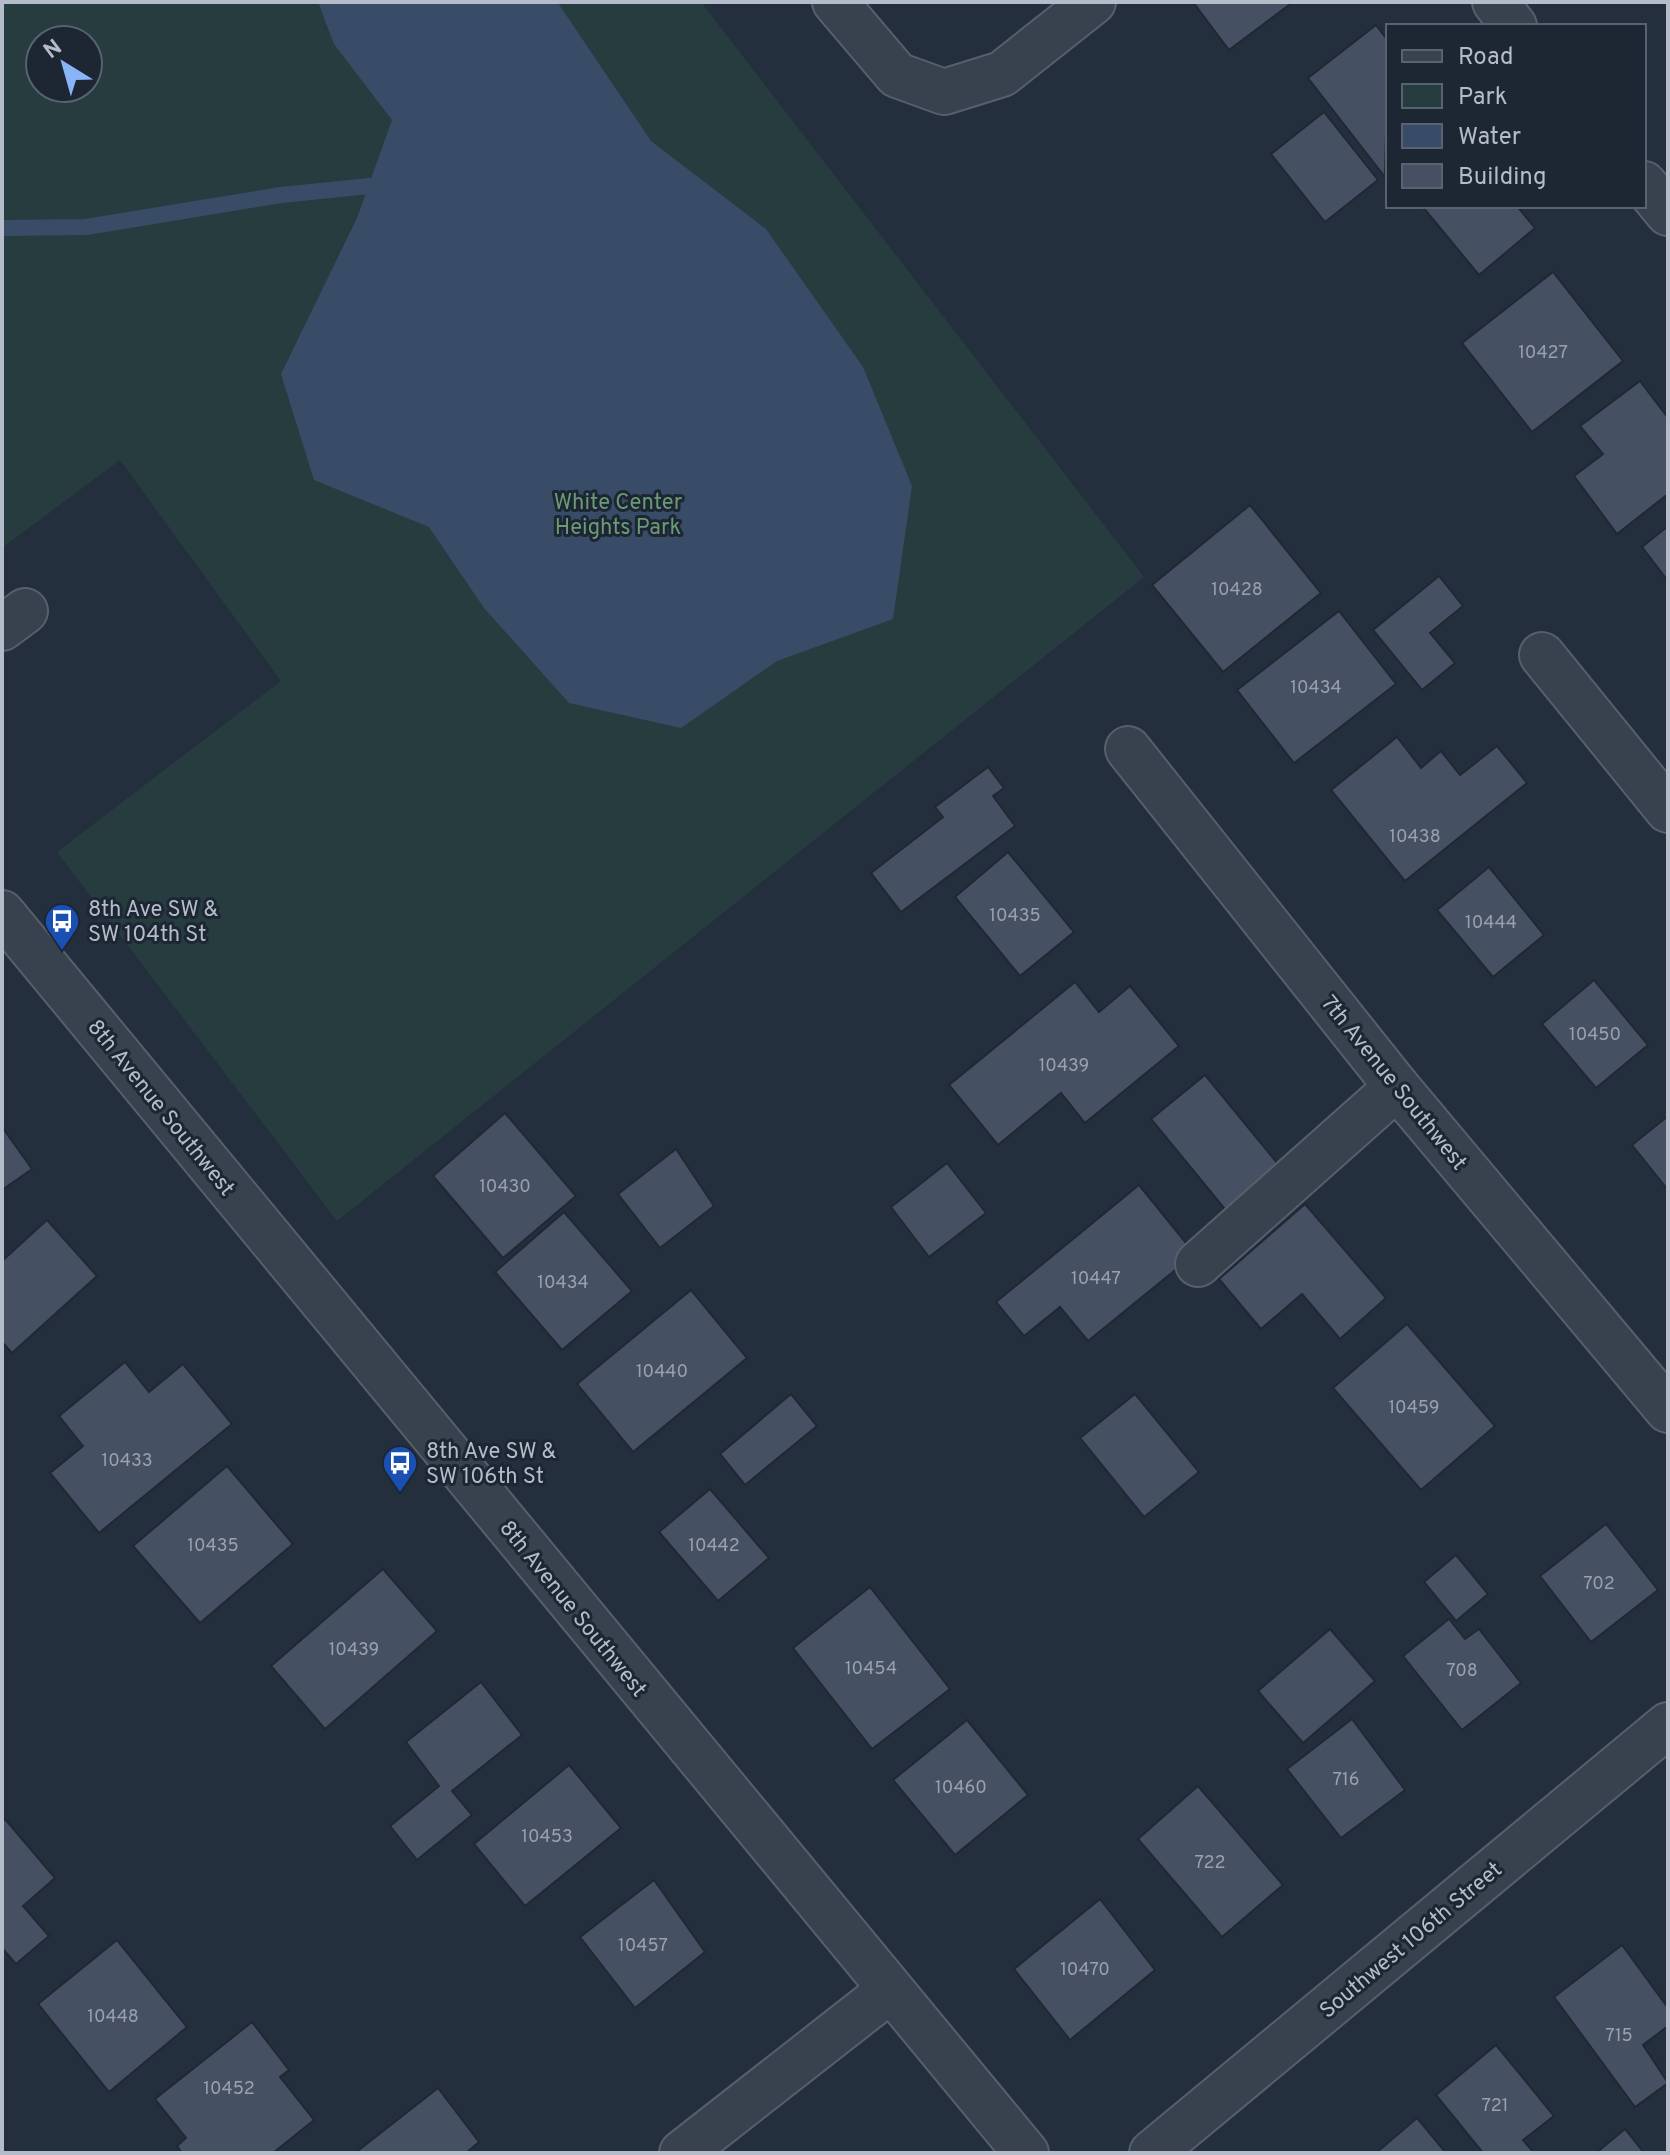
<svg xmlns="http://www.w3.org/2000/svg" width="1670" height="2155" viewBox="0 0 1670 2155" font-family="Overpass,sans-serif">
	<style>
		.green { fill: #263c3f; fill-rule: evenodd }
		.water { fill: #394c67 }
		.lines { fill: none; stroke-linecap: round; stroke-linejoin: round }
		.stream { stroke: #394c67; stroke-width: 16 }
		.building { fill: #455162; stroke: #1f2835; stroke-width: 2 }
		.minor-casing { stroke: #565f6c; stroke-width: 48 }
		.minor { stroke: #38414e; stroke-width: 44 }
		.labels { text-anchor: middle; stroke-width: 6; stroke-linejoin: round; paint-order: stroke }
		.number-label { font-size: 18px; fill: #98a1af }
		.park-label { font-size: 22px; fill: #6b9a76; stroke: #1d2633 }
		.poi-label { font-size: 22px; fill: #b4bcc9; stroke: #1d2633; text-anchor: start }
		.street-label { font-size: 22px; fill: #b4bcc9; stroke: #1d2633 }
	</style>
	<rect width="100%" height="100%" fill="#242f3e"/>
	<!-- green -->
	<path class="green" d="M2 2H701L1144 577 337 1221 57 852 281 681 120 460 2 548ZM40 40H88V88H40Z"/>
	<!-- water -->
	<polygon class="water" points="318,2 558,3 651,141 766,229 863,367 912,486 893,619 777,661 681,728 569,703 484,608 429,527 314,480 281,374 357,218 392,120 334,44"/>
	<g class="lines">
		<!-- stream -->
		<polyline class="stream" points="2,228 86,227 281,195 370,186"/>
	</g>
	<!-- building -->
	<g class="building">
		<polygon points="1193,2 1293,2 1229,50"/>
		<polygon points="1376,25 1388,41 1385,177 1308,78"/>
		<polygon points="1324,112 1378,180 1325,222 1271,154"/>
		<polygon points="1422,206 1517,206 1535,228 1479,275"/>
		<polygon points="1553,272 1623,361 1532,432 1462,343"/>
		<polygon points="1640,381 1668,418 1668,494 1617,534 1574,476 1603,454 1580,426"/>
		<polygon points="1250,505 1321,593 1223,672 1152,585"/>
		<polygon points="1668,526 1668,581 1642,547"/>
		<polygon points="1439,576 1463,606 1430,633 1455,663 1422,690 1373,630"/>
		<polygon points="1339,611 1396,684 1294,763 1237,690"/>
		<polygon points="1397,737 1421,768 1441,751 1460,775 1497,746 1527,783 1405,881 1331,790"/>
		<polygon points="988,767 1004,788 993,796 1015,826 901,912 871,873 943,817 935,807"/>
		<polygon points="1008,852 1074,932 1020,976 955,897"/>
		<polygon points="1489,867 1544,935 1493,977 1437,910"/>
		<polygon points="1594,980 1648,1045 1596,1088 1542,1024"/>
		<polygon points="1075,982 1099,1012 1130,986 1179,1046 1085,1123 1061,1093 998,1145 949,1085"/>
		<polygon points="1205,1075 1287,1175 1233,1219 1151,1119"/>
		<polygon points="505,1113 576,1196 503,1258 433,1176"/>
		<polygon points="1668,1116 1668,1190 1632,1145"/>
		<polygon points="2,1127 32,1169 2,1190"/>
		<polygon points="676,1149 714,1206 660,1248 618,1194"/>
		<polygon points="947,1163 986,1213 929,1257 891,1207"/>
		<polygon points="1139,1185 1195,1254 1088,1341 1060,1307 1024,1336 996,1302"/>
		<polygon points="1305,1204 1386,1298 1340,1339 1302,1294 1261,1329 1219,1279"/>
		<polygon points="564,1212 632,1291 562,1350 495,1272"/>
		<polygon points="47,1220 97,1276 12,1353 2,1342 2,1261"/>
		<polygon points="691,1290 747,1358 633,1452 577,1384"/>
		<polygon points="1407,1324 1495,1426 1421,1490 1333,1388"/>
		<polygon points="125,1362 149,1392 183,1364 232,1424 99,1533 50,1473 83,1446 59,1416"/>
		<polygon points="791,1394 817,1426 745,1485 720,1454"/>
		<polygon points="1135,1394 1199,1472 1144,1517 1080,1438"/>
		<polygon points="227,1466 293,1544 200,1623 133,1546"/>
		<polygon points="710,1489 769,1558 718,1601 659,1532"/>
		<polygon points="1606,1524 1658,1590 1591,1642 1540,1576"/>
		<polygon points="1456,1555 1488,1594 1456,1621 1424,1582"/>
		<polygon points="383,1569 437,1631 325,1729 271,1666"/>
		<polygon points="870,1587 950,1689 872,1749 793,1648"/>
		<polygon points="1449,1619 1465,1639 1479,1629 1521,1683 1462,1730 1403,1656"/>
		<polygon points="1330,1629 1375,1681 1303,1743 1258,1691"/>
		<polygon points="481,1682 522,1735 452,1791 472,1815 417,1860 390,1826 439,1786 406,1742"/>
		<polygon points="1352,1719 1405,1790 1341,1838 1287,1769"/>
		<polygon points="967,1720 1028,1795 955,1855 893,1780"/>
		<polygon points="569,1765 621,1828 525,1906 474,1844"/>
		<polygon points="1198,1786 1283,1885 1222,1937 1138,1839"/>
		<polygon points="5,1819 55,1878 23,1906 49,1936 16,1964 2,1948 2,1822"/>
		<polygon points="654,1880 705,1952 635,2008 580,1937"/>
		<polygon points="1100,1899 1155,1970 1070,2040 1014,1969"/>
		<polygon points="117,1940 187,2027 109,2092 38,2004"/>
		<polygon points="1622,1945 1668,2008 1668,2026 1643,2045 1668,2083 1635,2107 1554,1997"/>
		<polygon points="252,2022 289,2070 280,2077 314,2120 273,2153 182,2153 177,2146 186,2138 155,2099"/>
		<polygon points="1496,2045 1554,2116 1523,2140 1534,2153 1483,2153 1436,2095"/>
		<polygon points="438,2088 479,2142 466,2153 355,2153"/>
		<polygon points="1417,2118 1446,2153 1376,2153"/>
		<polygon points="1625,2129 1644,2153 1596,2153"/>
	</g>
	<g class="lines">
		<!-- minor casing -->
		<g class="minor-casing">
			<g id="minor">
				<polyline points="835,2 897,75 944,92 1002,74 1093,2"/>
				<polyline points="1495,2 1514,26"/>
				<polyline points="1644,184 1668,213"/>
				<polyline points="2,628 25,611"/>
				<polyline points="1542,655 1668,810"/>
				<polyline points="1128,749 1397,1087 1668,1410"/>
				<polyline points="2,913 1026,2153"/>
				<polyline points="1198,1264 1397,1087"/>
				<polyline points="682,2153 889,1991"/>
				<polyline points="1152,2153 1668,1725"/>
			</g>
		</g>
		<!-- minor -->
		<use href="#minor" class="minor"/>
	</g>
	<!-- icons -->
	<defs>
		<g id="bus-pin" transform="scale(1.8)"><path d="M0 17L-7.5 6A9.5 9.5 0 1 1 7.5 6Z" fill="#1a4fb4" stroke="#1d2633"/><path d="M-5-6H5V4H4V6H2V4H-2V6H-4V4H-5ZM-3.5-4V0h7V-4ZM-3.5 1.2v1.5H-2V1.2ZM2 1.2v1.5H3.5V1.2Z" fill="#fff"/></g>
	</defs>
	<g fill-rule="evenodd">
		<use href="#bus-pin" x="62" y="921"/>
		<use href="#bus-pin" x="400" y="1463"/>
	</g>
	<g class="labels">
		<!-- number labels -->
		<g class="number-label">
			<text x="1543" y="358">10427</text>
			<text x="1237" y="595">10428</text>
			<text x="1316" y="693">10434</text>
			<text x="1415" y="842">10438</text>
			<text x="1015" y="921">10435</text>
			<text x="1491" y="928">10444</text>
			<text x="1595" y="1040">10450</text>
			<text x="1064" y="1071">10439</text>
			<text x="505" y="1192">10430</text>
			<text x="1096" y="1284">10447</text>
			<text x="563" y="1288">10434</text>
			<text x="662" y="1377">10440</text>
			<text x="1414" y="1413">10459</text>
			<text x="127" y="1466">10433</text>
			<text x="213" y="1551">10435</text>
			<text x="714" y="1551">10442</text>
			<text x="1599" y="1589">702</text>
			<text x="354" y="1655">10439</text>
			<text x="871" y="1674">10454</text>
			<text x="1462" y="1676">708</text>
			<text x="1346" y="1785">716</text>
			<text x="961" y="1793">10460</text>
			<text x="547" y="1842">10453</text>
			<text x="1210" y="1868">722</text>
			<text x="643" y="1951">10457</text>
			<text x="1085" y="1975">10470</text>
			<text x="113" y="2022">10448</text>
			<text x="1619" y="2041">715</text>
			<text x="229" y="2094">10452</text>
			<text x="1495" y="2111">721</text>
		</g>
		<!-- park labels -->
		<g class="park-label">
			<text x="618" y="509">White Center<tspan x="618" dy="25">Heights Park</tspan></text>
		</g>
		<!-- poi labels -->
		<g class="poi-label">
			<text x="88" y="916">8th Ave SW &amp;<tspan x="88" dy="25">SW 104th St</tspan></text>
			<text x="426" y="1458">8th Ave SW &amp;<tspan x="426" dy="25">SW 106th St</tspan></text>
		</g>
		<!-- street labels -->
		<g class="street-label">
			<text transform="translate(1395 1082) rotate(51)" y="8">7th Avenue Southwest</text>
			<text transform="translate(162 1107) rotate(51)" y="8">8th Avenue Southwest</text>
			<text transform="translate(574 1608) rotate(51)" y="8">8th Avenue Southwest</text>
			<text transform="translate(1410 1939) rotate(-40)" y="8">Southwest 106th Street</text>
		</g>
	</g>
	<!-- border -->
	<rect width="1670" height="2155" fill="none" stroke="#b4bcc9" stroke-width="8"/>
	<!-- legend -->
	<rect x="1386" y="24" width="260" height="184" fill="#1d2633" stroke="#59626f" stroke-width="2"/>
	<rect x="1402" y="50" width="40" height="12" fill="#38414e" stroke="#59626f" stroke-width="2"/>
	<text x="1458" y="64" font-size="24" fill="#b4bcc9">Road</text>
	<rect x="1402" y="84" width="40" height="24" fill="#263c3f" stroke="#59626f" stroke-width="2"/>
	<text x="1458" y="104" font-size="24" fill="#b4bcc9">Park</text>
	<rect x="1402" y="124" width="40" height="24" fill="#394c67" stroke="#59626f" stroke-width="2"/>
	<text x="1458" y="144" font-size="24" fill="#b4bcc9">Water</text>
	<rect x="1402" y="164" width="40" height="24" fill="#455162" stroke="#59626f" stroke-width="2"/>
	<text x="1458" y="184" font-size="24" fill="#b4bcc9">Building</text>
	<!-- north arrow -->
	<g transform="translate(64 64) rotate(323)"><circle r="38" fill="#1d2633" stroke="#59626f" stroke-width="2"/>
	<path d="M0-6L14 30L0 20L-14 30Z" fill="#8ab4f8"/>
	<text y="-12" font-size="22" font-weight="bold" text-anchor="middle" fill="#b4bcc9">N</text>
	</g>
</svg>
